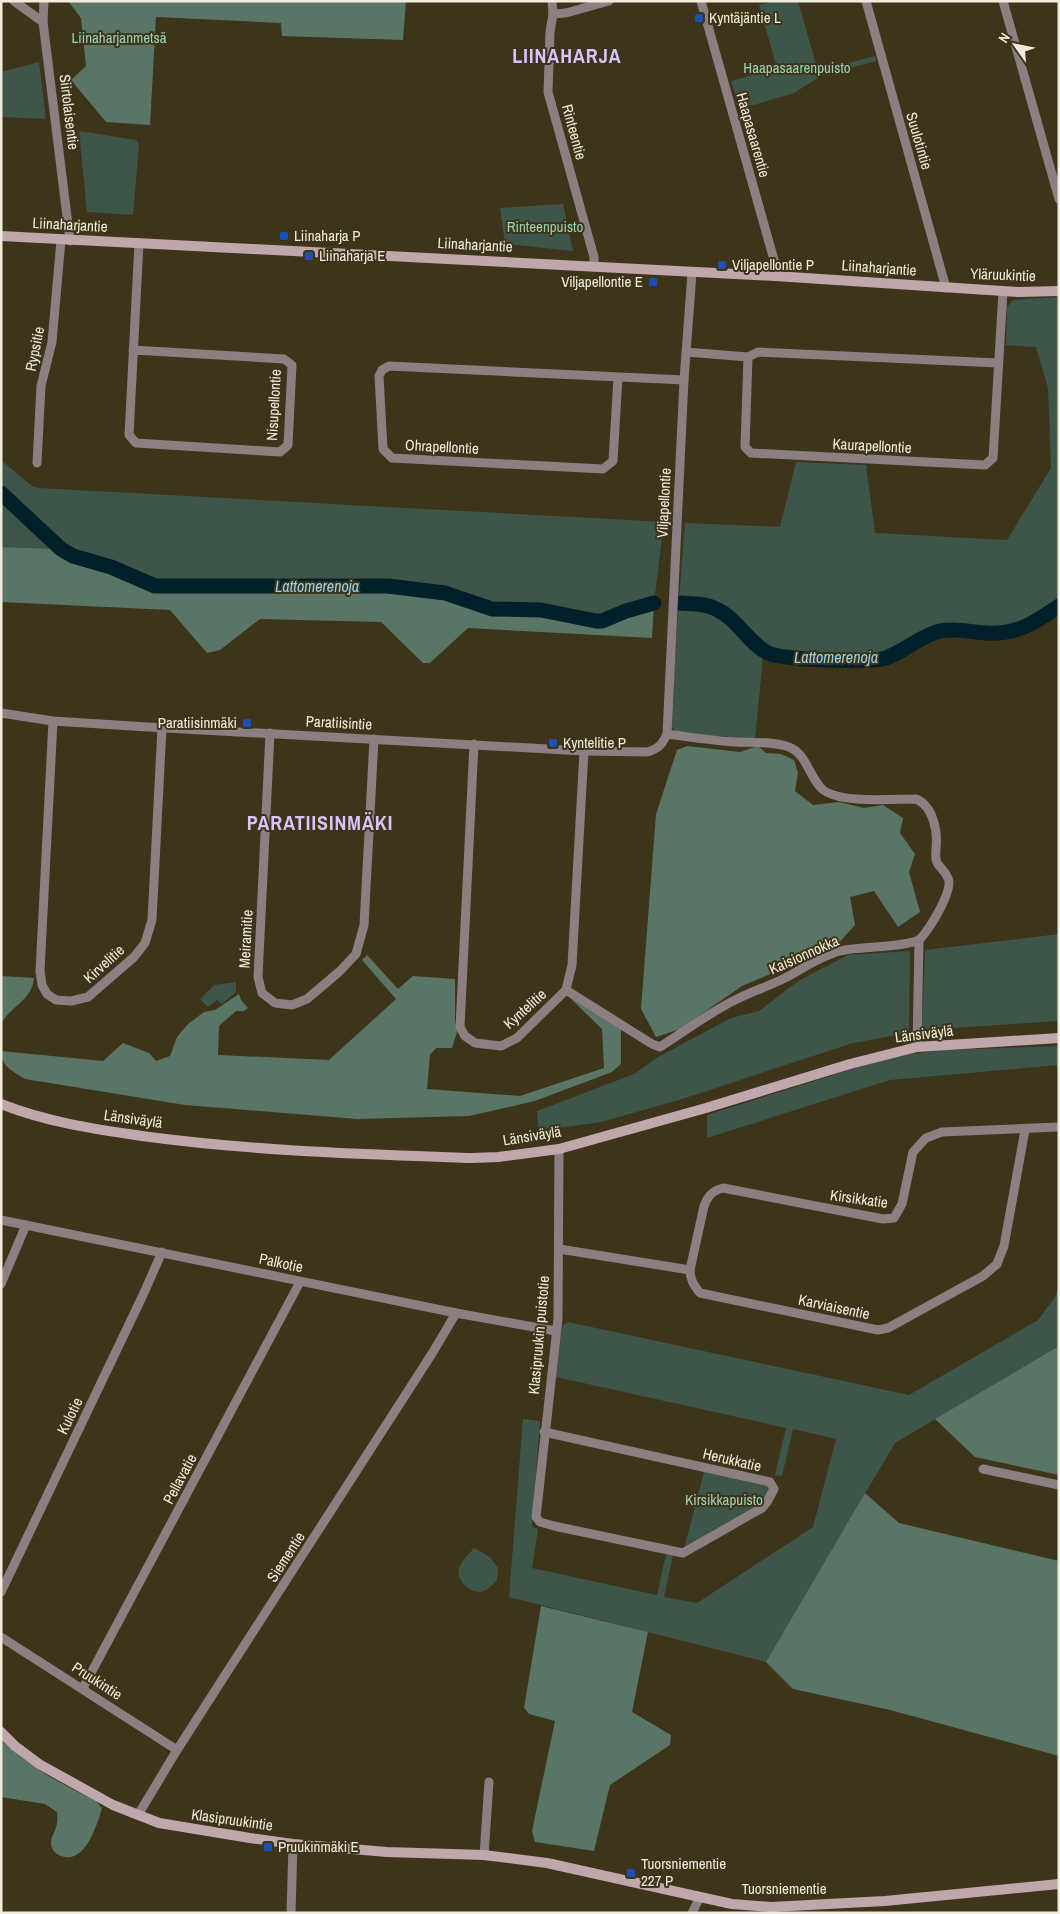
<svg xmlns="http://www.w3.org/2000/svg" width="1060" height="1914" viewBox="0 0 1060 1914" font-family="'Archivo Narrow',sans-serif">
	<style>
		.green { fill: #3e5549 }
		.forest { fill: #597566 }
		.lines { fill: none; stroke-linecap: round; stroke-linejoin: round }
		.river { stroke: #02202a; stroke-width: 15 }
		.street { stroke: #8d7e81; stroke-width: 9 }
		.secondary { stroke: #bfa7ac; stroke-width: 10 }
		.transit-dot { fill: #1a4fb4; stroke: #3d341a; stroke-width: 2 }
		.labels { text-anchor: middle; stroke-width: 4; stroke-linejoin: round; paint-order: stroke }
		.poi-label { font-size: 15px; fill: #f1ebdc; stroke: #3d341a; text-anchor: start }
		.park-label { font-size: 15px; fill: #9ad1b5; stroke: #3d341a }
		.street-label { font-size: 15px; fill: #f1ebdc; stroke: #3d341a }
		.water-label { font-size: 16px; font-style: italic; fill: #95d2e9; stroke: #3d341a }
		.district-label { font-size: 20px; font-weight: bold; letter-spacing: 1px; fill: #d9c3fb; stroke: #3d341a }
	</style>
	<rect width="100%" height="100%" fill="#3d341a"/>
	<!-- green -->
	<g class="green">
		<polygon points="774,1 798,1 818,71 875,56 876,61 821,76 794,93 740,109 731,81 777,68 759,5"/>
		<polygon points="39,62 46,119 1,117 1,72"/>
		<polygon points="79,131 136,140 139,144 133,215 87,212"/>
		<polygon points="563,204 573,251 505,244 500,208"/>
		<path d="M1059 297V600L1034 617 1011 627 986 628 946 626 926 632 887 653 870 656 777 652C754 641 741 616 718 606 705 601 692 600 679 599L685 523 780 527 796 462 866 465 875 533 1007 540 1051 468 1048 388 1036 347 1006 345 1007 307 1013 300Z"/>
		<polygon points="1,460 32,486 39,488 664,522 654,603 626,611 602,621 596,621 541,610 492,609 445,593 388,586 155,586 111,567 73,556 61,549 1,547"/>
		<polygon points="678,609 703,610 714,613 763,657 755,739 678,733 671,726"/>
		<polygon points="1059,934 1059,1021 922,1030 925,950"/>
		<polygon points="910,951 909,1033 853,1043 679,1100 601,1122 538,1131 537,1111 634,1074 658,1057 731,1018 759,1011 798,981 848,955"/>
		<polygon points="236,982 236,992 222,1004 217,1000 208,1007 200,999 214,985"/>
		<polygon points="1059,1046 1059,1065 890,1080 707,1138 707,1115 868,1064 910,1054 945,1050"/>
		<polygon points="1059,1286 1059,1346 895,1443 766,1662 509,1597 523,1419 540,1421 532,1527 538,1529 532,1568 657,1595 666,1554 673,1555 664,1597 697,1603 813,1527 836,1439 793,1429 782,1476 775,1475 786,1428 556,1377 562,1326 568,1322 909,1395 1038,1320 1055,1297"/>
		<polygon points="705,1468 770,1482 767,1502 683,1553"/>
		<path d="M474 1548 490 1557 498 1568 497 1580C493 1584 489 1589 484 1591 472 1596 455 1580 459 1568 462 1560 469 1554 474 1548Z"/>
	</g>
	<!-- forest -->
	<g class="forest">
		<polygon points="68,1 406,1 403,40 282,36 281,23 156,17 150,125 106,122 71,80 86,66 81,18"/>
		<polygon points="1,547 61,549 73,556 111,567 155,586 388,586 445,593 492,609 541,610 596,621 602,621 626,611 654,603 652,638 468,628 430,663 423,663 381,622 260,619 220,650 207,653 170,610 1,602"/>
		<polygon points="687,746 740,752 758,746 766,753 781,754 794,760 798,773 795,791 813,805 839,802 864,808 883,805 903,818 900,833 915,854 909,872 920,912 898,927 874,891 850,897 855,925 835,947 742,986 680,1029 656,1037 641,1009 656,814 677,750"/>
		<path d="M367 955 398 989 413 976 455 979V1020L457 1032 452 1048H436L430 1055 427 1089 520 1096 604 1068 602 1029 570 998 621 1027V1064L612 1072 535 1101 469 1116 357 1119 185 1105 25 1079C13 1071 1 1067 1 1051L103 1061 123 1043 149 1053 156 1061 170 1056 177 1037 188 1024 204 1012 215 1010 239 994 241 1000 248 1008 244 1011H236L219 1026 218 1055 329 1060 396 999 362 960Z"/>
		<path d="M1 976 34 978C33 999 10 1007 1 1024Z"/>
		<polygon points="1059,1346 1059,1475 975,1457 935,1419"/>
		<polygon points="865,1493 899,1523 1059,1561 1059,1756 890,1710 793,1689 766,1662"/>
		<polygon points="541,1606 648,1632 632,1712 671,1735 670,1745 610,1785 594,1851 535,1842 532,1831 555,1721 529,1714 524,1708"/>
		<path d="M1 1739C28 1767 62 1784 96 1801L102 1808C97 1825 85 1865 61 1856 57 1855 52 1850 51 1845 50 1838 56 1831 57 1823 58 1820 57 1815 57 1812L45 1804 1 1797Z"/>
	</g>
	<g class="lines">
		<!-- river -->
		<g class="river">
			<polyline points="1,493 61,549 73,556 111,567 155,586 388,586 445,593 492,609 541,610 596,621 602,621 626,611 654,603"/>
			<path d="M679 603C691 604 705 603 716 609 737 618 748 643 768 653 783 660 870 663 886 658 905 651 920 636 940 631 955 628 971 632 986 633 1017 635 1034 623 1059 606"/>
		</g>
		<!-- street -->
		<g class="street">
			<polyline points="14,1 43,22"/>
			<polyline points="44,1 43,22 70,241"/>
			<polyline points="552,1 553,14 550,32 548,92 594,257 594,267"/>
			<polyline points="701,1 776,267 775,276"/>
			<polyline points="866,1 946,288"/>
			<polyline points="1003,1 1059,199"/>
			<polyline points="553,14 566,13 609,1"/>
			<polyline points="133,350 284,359 292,365 288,445 280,452 136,443 129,435 139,243"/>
			<polyline points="686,352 748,357 745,447 751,453 985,465 993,458 1003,291"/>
			<polyline points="748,357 758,352 998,363"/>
			<polyline points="618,377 613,461 603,469 392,458 383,449 379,376 382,370 389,366 684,380"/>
			<polyline points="37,463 41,386 52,342 61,240"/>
			<path d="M1 713 53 721 148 727 584 751 647 752C658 749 662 745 667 734L684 380 692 273"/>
			<polyline points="53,721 40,971 42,985 47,994 56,1000 71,1001 88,997 134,957 145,943 152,920 162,728"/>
			<polyline points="270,733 258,977 262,993 275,1003 292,1005 307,999 340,971 356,954 364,925 374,739"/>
			<polyline points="474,744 460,1027 465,1036 475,1043 501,1046 517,1038 566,990 572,965 584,751"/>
			<path d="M566 990 652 1044 660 1047C685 1031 710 1012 737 999 753 991 769 986 785 978 802 969 821 956 840 951 856 946 912 948 921 938 930 928 954 890 948 878 941 863 934 869 936 848 938 831 933 806 916 799 893 799 839 804 822 789 809 777 807 754 789 747 772 741 754 743 736 742 713 741 690 737 667 734"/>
			<polyline points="917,1047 919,940"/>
			<path d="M1025 1130 1004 1246 997 1264 983 1276 888 1328 878 1330 700 1293C694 1285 690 1280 690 1270L704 1206C708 1196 712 1191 723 1188L883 1219 894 1218 902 1204 913 1152 926 1138 942 1132 1059 1127"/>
			<polyline points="1,1220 456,1313 556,1331"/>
			<polyline points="559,1249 690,1270"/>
			<polyline points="1,1284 26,1225"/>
			<polyline points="544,1432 770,1482 774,1489 767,1502 762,1508 683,1553 554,1526 540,1522 536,1517 558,1319 559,1149"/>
			<polyline points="983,1469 1059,1485"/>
			<polyline points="1,1592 143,1295 162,1252"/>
			<polyline points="1,1637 177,1750"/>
			<polyline points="83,1688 300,1282"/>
			<polyline points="138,1815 177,1750 433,1352 456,1313"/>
			<polyline points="484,1855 489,1782"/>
			<polyline points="291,1913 293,1844"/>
			<polyline points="692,1913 700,1897"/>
		</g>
		<!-- secondary -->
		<g class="secondary">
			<polyline points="1,236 775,276 1018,292 1059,291"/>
			<path d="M1 1104C46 1122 94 1129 142 1136 252 1151 361 1154 472 1158L498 1157 559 1149 706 1108 850 1064 917 1047 1059 1038"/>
			<polyline points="1,1732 15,1746 39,1764 113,1805 159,1823 250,1838 293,1844 387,1852 484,1855 547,1863 700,1897 732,1904 771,1907 885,1901 1059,1884"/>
		</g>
	</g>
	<!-- markers -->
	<g class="transit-dot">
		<rect x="694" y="13" width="10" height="10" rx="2.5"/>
		<rect x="279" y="231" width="10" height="10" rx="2.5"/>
		<rect x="304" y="251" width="10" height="10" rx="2.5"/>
		<rect x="717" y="260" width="10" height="10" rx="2.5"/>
		<rect x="648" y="277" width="10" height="10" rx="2.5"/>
		<rect x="242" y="718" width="10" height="10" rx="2.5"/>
		<rect x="548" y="738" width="10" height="10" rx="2.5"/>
		<rect x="263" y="1842" width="10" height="10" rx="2.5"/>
		<rect x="626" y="1868" width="10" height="10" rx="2.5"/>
	</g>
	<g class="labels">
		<!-- poi labels -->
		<g class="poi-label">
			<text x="709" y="23">Kyntäjäntie L</text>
			<text x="294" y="241">Liinaharja P</text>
			<text x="319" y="261">Liinaharja E</text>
			<text x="732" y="270">Viljapellontie P</text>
			<text x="643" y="287" text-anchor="end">Viljapellontie E</text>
			<text x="237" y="728" text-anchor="end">Paratiisinmäki</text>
			<text x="563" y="748">Kyntelitie P</text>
			<text x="278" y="1852">Pruukinmäki E</text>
			<text x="641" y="1869">Tuorsniementie<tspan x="641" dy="17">227 P</tspan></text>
		</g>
		<!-- park labels -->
		<g class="park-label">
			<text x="119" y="43">Liinaharjanmetsä</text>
			<text x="797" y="73">Haapasaarenpuisto</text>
			<text x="545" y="232">Rinteenpuisto</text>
			<text x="724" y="1505">Kirsikkapuisto</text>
		</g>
		<!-- street labels -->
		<g class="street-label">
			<text transform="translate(69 112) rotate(83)" y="5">Siirtolaisentie</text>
			<text transform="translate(574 132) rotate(75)" y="5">Rinteentie</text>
			<text transform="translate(753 135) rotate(74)" y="5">Haapasaarentie</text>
			<text transform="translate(919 141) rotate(74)" y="5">Suulotintie</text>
			<text transform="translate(70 225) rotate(3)" y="5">Liinaharjantie</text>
			<text transform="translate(475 245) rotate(3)" y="5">Liinaharjantie</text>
			<text transform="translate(879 268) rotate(4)" y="5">Liinaharjantie</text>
			<text transform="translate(1003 275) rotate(2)" y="5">Yläruukintie</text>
			<text transform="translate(35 349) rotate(-79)" y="5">Rypsitie</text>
			<text transform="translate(274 405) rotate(-87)" y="5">Nisupellontie</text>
			<text transform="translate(872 446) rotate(3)" y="5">Kaurapellontie</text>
			<text transform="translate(442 447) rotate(3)" y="5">Ohrapellontie</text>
			<text transform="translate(664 503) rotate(-87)" y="5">Viljapellontie</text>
			<text transform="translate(339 723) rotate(3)" y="5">Paratiisintie</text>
			<text transform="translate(246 939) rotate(-87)" y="5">Meiramitie</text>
			<text transform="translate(804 955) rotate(-24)" y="5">Kaisionnokka</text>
			<text transform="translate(104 964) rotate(-42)" y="5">Kirvelitie</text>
			<text transform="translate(525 1009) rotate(-42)" y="5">Kyntelitie</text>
			<text transform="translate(924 1034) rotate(-7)" y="5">Länsiväylä</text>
			<text transform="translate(133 1119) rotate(8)" y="5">Länsiväylä</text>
			<text transform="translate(532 1136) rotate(-9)" y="5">Länsiväylä</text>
			<text transform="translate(859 1199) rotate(8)" y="5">Kirsikkatie</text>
			<text transform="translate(281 1263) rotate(12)" y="5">Palkotie</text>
			<text transform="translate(834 1307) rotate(12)" y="5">Karviaisentie</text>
			<text transform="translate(539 1335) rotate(-85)" y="5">Klasipruukin puistotie</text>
			<text transform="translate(70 1416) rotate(-64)" y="5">Kulotie</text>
			<text transform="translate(732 1460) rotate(13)" y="5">Herukkatie</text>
			<text transform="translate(180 1479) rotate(-62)" y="5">Pellavatie</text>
			<text transform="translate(286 1557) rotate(-57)" y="5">Siementie</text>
			<text transform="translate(97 1681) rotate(33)" y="5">Pruukintie</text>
			<text transform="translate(232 1820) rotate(8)" y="5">Klasipruukintie</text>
			<text x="784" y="1894">Tuorsniementie</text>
		</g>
		<!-- water labels -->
		<g class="water-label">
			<text x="317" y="592">Lattomerenoja</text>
			<text x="836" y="663">Lattomerenoja</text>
		</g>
		<!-- district labels -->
		<g class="district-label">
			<text x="567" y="63">LIINAHARJA</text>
			<text x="320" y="830">PARATIISINMÄKI</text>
		</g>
	</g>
	<!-- border -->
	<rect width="1060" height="1914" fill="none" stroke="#f1ebdc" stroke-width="5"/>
	<!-- north arrow -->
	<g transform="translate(1015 45) rotate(303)" stroke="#3d341a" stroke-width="4" paint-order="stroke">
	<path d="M0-4L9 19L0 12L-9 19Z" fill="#f1ebdc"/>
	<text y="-8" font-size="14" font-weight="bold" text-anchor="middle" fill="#f1ebdc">N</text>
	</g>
</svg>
